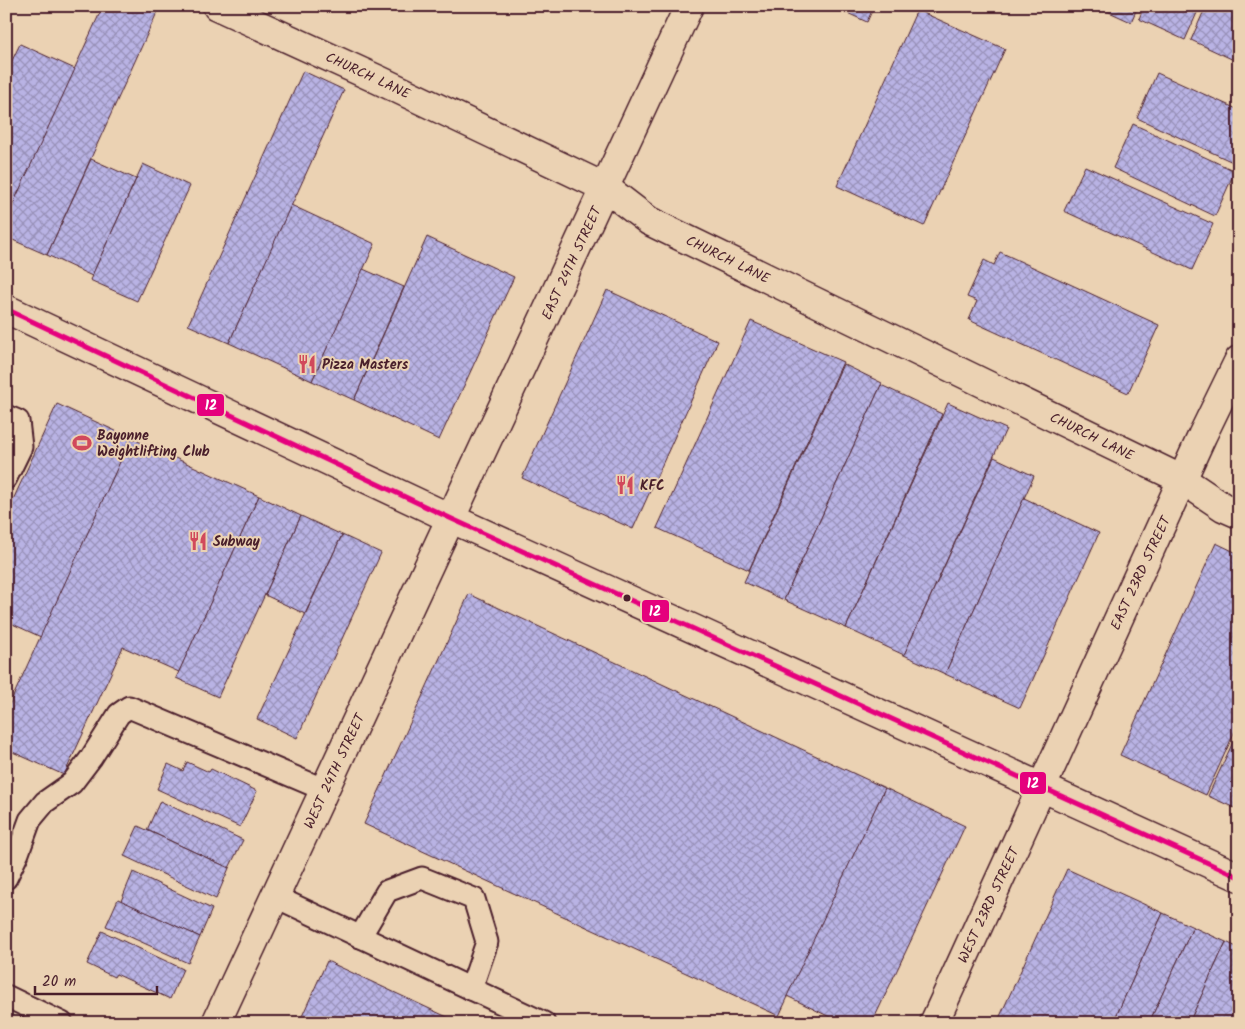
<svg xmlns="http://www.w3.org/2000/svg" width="1245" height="1029" viewBox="0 0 1245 1029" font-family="Kalam,sans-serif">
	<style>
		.building { fill: url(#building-cross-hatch); stroke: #4a1f2b }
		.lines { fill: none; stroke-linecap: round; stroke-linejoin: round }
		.lane-casing { stroke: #4a1f2b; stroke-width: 25 }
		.street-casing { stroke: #4a1f2b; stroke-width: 31 }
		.secondary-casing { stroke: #4a1f2b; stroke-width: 31 }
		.lane { stroke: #ebd2b3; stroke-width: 21 }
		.street { stroke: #ebd2b3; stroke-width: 28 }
		.secondary { stroke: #ebd2b3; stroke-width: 28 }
		.bus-1-casing { stroke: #ebd2b3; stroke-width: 9 }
		.bus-1 { stroke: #e5007d; stroke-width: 5 }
		.bus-dot { fill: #4a1f2b; stroke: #ebd2b3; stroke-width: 2 }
		.labels { text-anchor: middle; stroke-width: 4; stroke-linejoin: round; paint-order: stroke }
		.street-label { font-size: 14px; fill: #4a1f2b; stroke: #ebd2b3 }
		.poi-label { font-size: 14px; font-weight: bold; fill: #4a1f2b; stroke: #ebd2b3; text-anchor: start }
		.line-badge { stroke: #ebd2b3; stroke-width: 2 }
		.badge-label { font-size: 14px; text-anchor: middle; font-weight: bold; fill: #fff }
	</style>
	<defs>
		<pattern id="building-cross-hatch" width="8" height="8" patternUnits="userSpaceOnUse" patternTransform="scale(1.25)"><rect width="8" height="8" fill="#b9b3e4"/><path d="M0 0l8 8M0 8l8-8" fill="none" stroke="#9891b9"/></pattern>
	</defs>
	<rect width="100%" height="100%" fill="#ebd2b3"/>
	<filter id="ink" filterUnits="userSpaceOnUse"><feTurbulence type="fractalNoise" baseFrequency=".02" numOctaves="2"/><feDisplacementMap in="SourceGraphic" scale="10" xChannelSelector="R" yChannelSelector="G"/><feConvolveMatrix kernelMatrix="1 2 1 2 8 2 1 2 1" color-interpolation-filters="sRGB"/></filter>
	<g filter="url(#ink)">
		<!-- building -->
		<g class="building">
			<polygon points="103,6 160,6 47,255 6,237 6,219"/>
			<polygon points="832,6 874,6 867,22"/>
			<polygon points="1096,6 1138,6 1131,22"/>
			<polygon points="1144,6 1200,6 1185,40 1139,19"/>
			<polygon points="1206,6 1239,6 1238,62 1191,40"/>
			<polygon points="917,10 1005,49 924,226 837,186"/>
			<polygon points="20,44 75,69 6,219 6,73"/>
			<polygon points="303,71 344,90 229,343 188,325"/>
			<polygon points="1157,73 1239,110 1239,160 1237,164 1137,118"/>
			<polygon points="1133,124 1235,171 1215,216 1113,168"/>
			<polygon points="91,159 136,179 92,276 47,255"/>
			<polygon points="143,164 190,186 137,301 90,280"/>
			<polygon points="1085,166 1213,224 1192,270 1064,211"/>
			<polygon points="291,205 375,244 312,381 229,343"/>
			<polygon points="427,237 514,277 439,440 354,400"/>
			<polygon points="1000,252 1159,325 1128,393 969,320 977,301 967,297 984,260 994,265"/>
			<polygon points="363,269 404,287 354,400 312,381"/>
			<polygon points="607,290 718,341 633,529 522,478"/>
			<polygon points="751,321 843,362 749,570 657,528"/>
			<polygon points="843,364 882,383 784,600 744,582"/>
			<polygon points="881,385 942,414 846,628 784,600"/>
			<polygon points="948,403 1006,429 904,655 846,628"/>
			<polygon points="57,404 131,438 41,637 6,621 6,515"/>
			<polygon points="131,438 259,496 179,672 123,647 64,775 6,749 6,712"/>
			<polygon points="994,457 1034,476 945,674 904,655"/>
			<polygon points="259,496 301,516 218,697 176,678"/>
			<polygon points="1024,498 1099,533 1020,708 945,674"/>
			<polygon points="301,516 342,535 305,614 265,595"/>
			<polygon points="342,535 381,553 297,738 257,719"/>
			<polygon points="1216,543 1239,554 1239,722 1206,795 1120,755"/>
			<polygon points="469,594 885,788 779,1016 364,824"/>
			<polygon points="1239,729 1239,810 1208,796"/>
			<polygon points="187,762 209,772 211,769 257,791 240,827 157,789 168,764 183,771"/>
			<polygon points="885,788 965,826 872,1023 842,1023 787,996"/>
			<polygon points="160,801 243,840 229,868 147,830"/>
			<polygon points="138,826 229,868 216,899 124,856"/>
			<polygon points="1067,869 1163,913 1113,1023 997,1023"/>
			<polygon points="133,872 212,909 200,937 121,901"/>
			<polygon points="118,899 200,937 188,963 106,926"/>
			<polygon points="1163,913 1193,927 1149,1023 1113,1023"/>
			<polygon points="1193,927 1226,942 1189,1023 1149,1023"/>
			<polygon points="102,931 183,969 170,999 116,974 114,977 87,964"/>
			<polygon points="1226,942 1239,948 1239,1014 1235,1023 1189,1023"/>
			<polygon points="327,961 460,1023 299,1023"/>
		</g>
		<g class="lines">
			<!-- lane casing -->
			<g class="lane-casing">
				<g id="lane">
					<polyline points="6,416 18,421 21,447 6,478"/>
					<polyline points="6,878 18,853 30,820 45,802 72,783 91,758 119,714 129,707 325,790"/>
					<polyline points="276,897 544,1023"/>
					<polyline points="360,937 387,891 422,878 474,899 487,942 471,989"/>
					<polyline points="6,996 62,1023"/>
				</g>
			</g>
			<!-- street casing -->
			<g class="street-casing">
				<g id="street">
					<polyline points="217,6 379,80 606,188 649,221 1183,480 1223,507 1239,514"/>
					<polyline points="216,1023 689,6"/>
					<polyline points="934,1023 1202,436 1239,360"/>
				</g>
			</g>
			<!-- secondary casing -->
			<g class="secondary-casing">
				<polyline id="secondary" points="6,309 452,519 1239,877"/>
			</g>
			<!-- lane -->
			<use href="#lane" class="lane"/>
			<!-- street -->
			<use href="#street" class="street"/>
			<!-- secondary -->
			<use href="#secondary" class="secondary"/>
			<!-- bus-1 casing -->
			<g class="bus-1-casing">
				<polyline id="bus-1" points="6,309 452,519 1239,877"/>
			</g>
			<!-- bus-1 -->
			<use href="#bus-1" class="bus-1"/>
		</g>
	</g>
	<!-- icons -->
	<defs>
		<g id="restaurant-bare" transform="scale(1.5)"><path d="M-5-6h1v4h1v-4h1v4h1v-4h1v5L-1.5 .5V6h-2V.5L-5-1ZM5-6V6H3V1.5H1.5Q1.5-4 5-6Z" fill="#d1495b" stroke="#ebd2b3" stroke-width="2.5" paint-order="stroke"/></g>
		<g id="stadium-bare" transform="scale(1.5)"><path d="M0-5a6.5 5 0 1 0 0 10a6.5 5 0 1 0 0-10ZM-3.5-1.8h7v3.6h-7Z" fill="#d1495b" stroke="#ebd2b3" stroke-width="2.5" paint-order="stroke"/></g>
	</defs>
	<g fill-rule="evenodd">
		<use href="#restaurant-bare" x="307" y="364"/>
		<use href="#stadium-bare" x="82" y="443"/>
		<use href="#restaurant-bare" x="625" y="485"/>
		<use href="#restaurant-bare" x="198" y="541"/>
	</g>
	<!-- markers -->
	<circle class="bus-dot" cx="627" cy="598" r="4.5"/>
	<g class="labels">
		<!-- street labels -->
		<g class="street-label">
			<text transform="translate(368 75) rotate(25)" y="5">CHURCH LANE</text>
			<text transform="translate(728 259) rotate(26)" y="5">CHURCH LANE</text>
			<text transform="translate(571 263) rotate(-65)" y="5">EAST 24TH STREET</text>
			<text transform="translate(1092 436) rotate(26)" y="5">CHURCH LANE</text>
			<text transform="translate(1140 573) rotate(-65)" y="5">EAST 23RD STREET</text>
			<text transform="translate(334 771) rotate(-65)" y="5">WEST 24TH STREET</text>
			<text transform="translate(988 905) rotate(-65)" y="5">WEST 23RD STREET</text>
		</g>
		<!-- poi labels -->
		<g class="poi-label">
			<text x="322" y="369">Pizza Masters</text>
			<text x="97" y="440">Bayonne<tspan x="97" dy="16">Weightlifting Club</tspan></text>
			<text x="640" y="490">KFC</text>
			<text x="213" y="546">Subway</text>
		</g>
	</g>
	<g class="line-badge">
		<rect x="196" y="393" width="29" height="24" rx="5" fill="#e5007d"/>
		<rect x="641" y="599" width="29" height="24" rx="5" fill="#e5007d"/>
		<rect x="1019" y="771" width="28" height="24" rx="5" fill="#e5007d"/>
	</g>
	<g class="badge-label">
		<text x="211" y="410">12</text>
		<text x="655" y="616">12</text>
		<text x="1033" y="788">12</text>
	</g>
	<!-- margin -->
	<rect width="1245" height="1029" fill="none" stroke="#ebd2b3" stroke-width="25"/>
	<rect x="12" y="12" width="1220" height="1004" fill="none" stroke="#4a1f2b" stroke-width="2" filter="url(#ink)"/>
	<!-- scale -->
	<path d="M35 986v8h122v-8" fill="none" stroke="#4a1f2b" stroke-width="2.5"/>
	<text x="42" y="986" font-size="15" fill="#4a1f2b" stroke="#ebd2b3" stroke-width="4" paint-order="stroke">20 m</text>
</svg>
